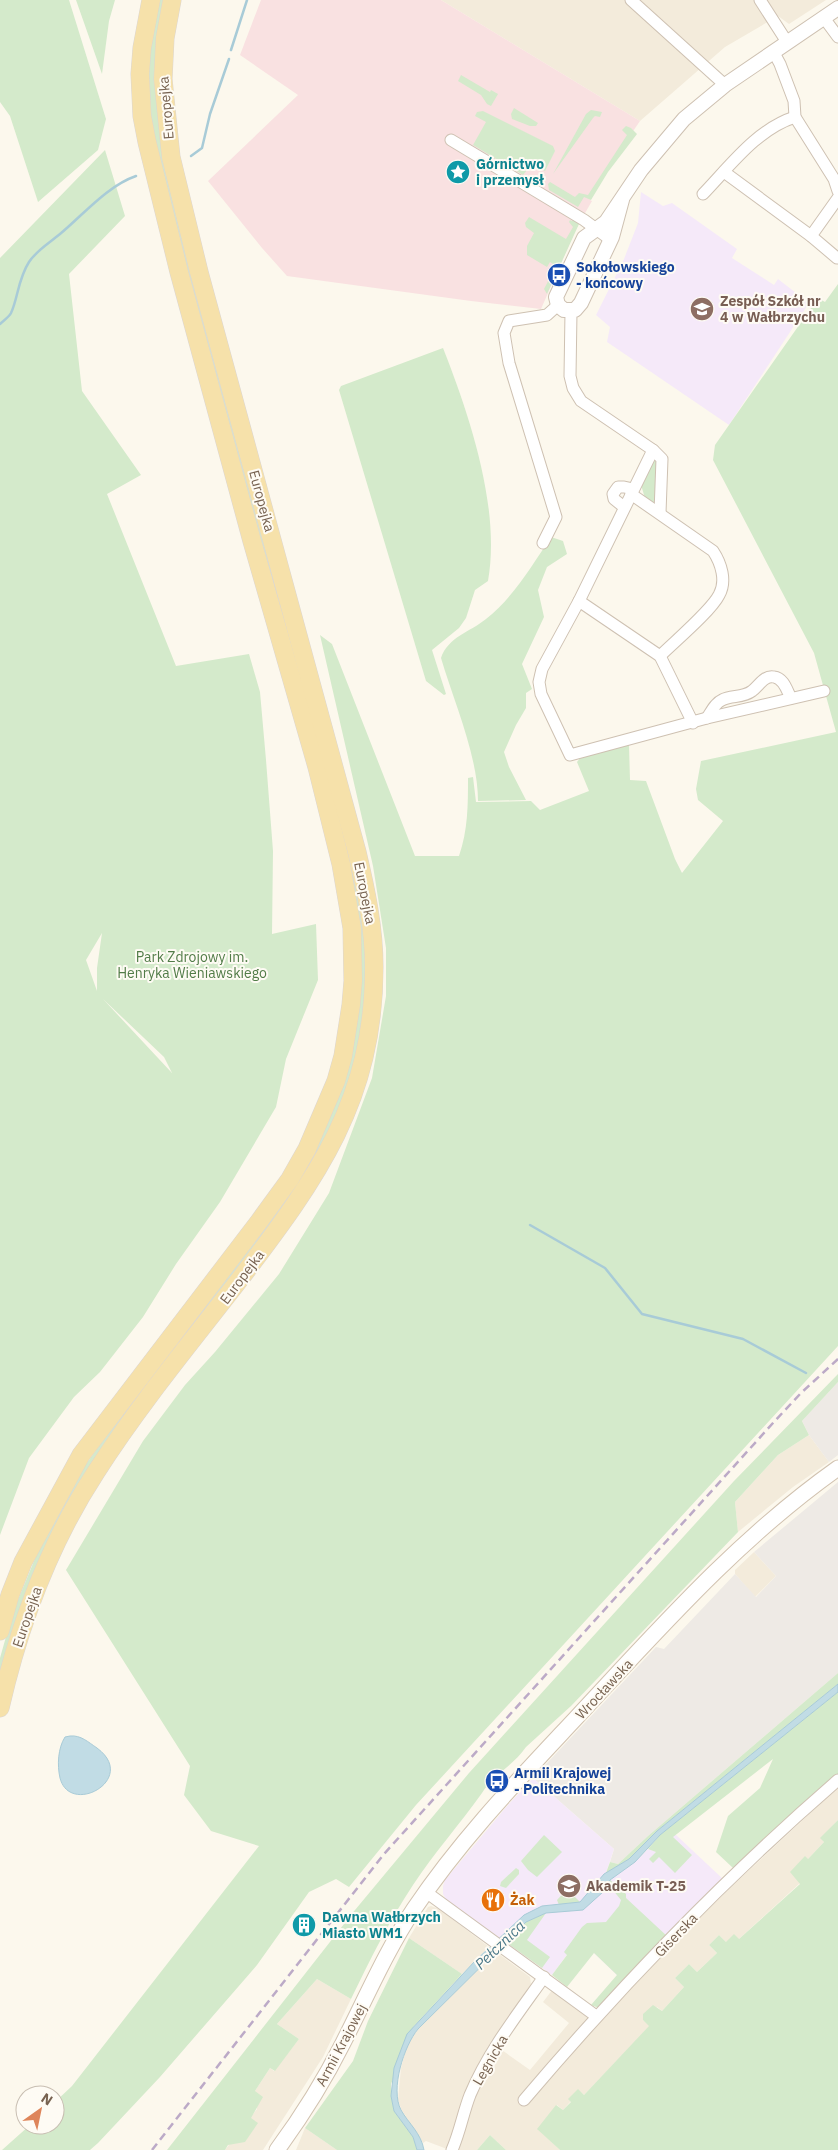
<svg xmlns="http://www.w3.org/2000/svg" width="838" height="2150" viewBox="0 0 838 2150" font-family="'IBM Plex Sans',sans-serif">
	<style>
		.residential { fill: #f3ebdb }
		.industrial { fill: #eeeae5 }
		.education { fill: #f5e9f9 }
		.medical { fill: #f9e1e1 }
		.green { fill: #d4eacb; fill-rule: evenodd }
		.water { fill: #c1dce5; stroke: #a8cbd7 }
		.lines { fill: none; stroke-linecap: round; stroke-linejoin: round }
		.stream { stroke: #a8cbd7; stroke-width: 2.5 }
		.minor-casing { stroke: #cec1b2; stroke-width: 13 }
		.tertiary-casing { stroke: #cec1b2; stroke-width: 16 }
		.secondary-casing { stroke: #d1c2b0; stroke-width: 17 }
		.primary-casing { stroke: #dcd6d2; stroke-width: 19 }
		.minor { stroke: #fff; stroke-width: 11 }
		.tertiary { stroke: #fff; stroke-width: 14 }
		.secondary { stroke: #fff; stroke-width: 15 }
		.primary { stroke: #f6e1aa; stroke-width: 18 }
		.rail { stroke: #bcaac7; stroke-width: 2.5; stroke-dasharray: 8 5; stroke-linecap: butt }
		.labels { text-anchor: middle; stroke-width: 4; stroke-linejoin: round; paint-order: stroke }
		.street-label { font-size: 14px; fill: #776250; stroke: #fefbf4 }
		.culture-label { font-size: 14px; font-weight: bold; fill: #0d838f; stroke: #fefbf4; text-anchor: start }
		.transit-label { font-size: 14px; font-weight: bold; fill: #164399; stroke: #fefbf4; text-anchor: start }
		.education-label { font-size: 14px; font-weight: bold; fill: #785e54; stroke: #fefbf4; text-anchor: start }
		.park-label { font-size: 14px; fill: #527c48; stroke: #fefbf4 }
		.food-label { font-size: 14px; font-weight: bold; fill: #c56008; stroke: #fefbf4; text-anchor: start }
		.water-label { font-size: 15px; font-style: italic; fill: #4a7889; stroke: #fefbf4 }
	</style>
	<rect width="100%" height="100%" fill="#fcf8ed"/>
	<!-- residential -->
	<g class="residential">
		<polygon points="441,0 826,0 789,24 778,16 725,47 640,121"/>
		<polygon points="809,1435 829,1462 793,1487 738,1532 735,1502 778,1455"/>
		<polygon points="754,1552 776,1576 755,1597 735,1574 735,1570"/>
		<polygon points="838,1787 838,1820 821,1838 824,1842 808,1859 800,1883 739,1939 726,1942 719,1935 709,1945 717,1953 697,1972 689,1964 675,1978 684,1987 662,2011 657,2007 643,2020 650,2026 584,2095 578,2090 569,2099 571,2101 563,2110 557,2105 538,2129 560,2150 506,2150 490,2135 477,2150 456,2150 471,2100 499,2048 530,2070 569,2023 543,2002 553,1989 591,2017 572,2049 695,1921"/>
		<polygon points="431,1906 439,1909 489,1947 462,1974 409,1938 428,1907"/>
		<polygon points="495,1951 530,1977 531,1985 492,2044 447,2149 426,2141 423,2143 401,2109 398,2099 401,2068 407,2046 418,2029"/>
		<polygon points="317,1979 351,1999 323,2057 263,2150 225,2150 257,2109 255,2091 270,2068 274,2071 299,2039 277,2024"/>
		<polygon points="305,2128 337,2150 296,2150"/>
	</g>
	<!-- industrial -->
	<g class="industrial">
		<polygon points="838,1382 838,1455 829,1462 809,1435 802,1421"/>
		<polygon points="838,1482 838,1673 648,1836 618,1864 610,1862 614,1849 533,1778 656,1647 664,1649 735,1574 756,1597 776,1576 754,1552"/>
	</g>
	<!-- education -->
	<g class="education">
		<polygon points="641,192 663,206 672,203 737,249 732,258 774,285 778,279 809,303 729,425 607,342 610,327 596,315 624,259 638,223"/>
		<polygon points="533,1778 614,1849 605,1876 610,1880 635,1862 648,1849 657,1852 675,1834 723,1879 668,1937 665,1934 621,1979 594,1953 576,1942 552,1975 447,1901 443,1894 443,1886 445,1880 507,1806"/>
	</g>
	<!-- medical -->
	<polygon class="medical" points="261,0 441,0 640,121 612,162 590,200 592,201 577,227 541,309 471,301 287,276 262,248 208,181 298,95 240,55"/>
	<!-- green -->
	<g class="green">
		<polygon points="0,0 69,0 106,119 98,150 38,202 10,116 0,102"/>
		<polygon points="76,0 115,0 109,21 102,74"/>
		<polygon points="157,0 166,0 158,78 355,868 367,940 365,1016 345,1099 309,1175 103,1451 0,1690 0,1658 13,1612 41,1544 76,1478 315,1147 358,965 152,139 147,78"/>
		<polygon points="461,75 490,92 491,90 498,94 491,106 487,104 481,95 458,81"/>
		<polygon points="514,108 538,123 536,126 530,126 512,119 511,114"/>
		<polygon points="591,110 602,112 600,117 595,116 593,118 553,174 586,114"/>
		<polygon points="483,111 553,146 555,151 545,171 532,164 523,175 473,145 486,122 475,116 477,112"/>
		<polygon points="626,126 631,128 637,134 608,172 591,200 584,197 578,207 549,190 548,184 550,182 575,197 579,193 588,195 627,135 622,130"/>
		<path d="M105 150 125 216 69 274 82 391 141 475 107 494 176 666 249 654 260 692 266 760 273 851 272 934 316 924 318 980 286 1059 276 1107 220 1202 176 1264 143 1317 100 1372 74 1397 29 1458 0 1535V258ZM102 933 97 968V991L86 960ZM103 999 164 1057 172 1073Z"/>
		<polygon points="529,217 566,239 573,227 569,222 570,220 572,221 574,218 579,224 547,294 544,289 556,266 550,262 547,267 527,255 527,246 534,233 526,227 525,223"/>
		<path d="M838 284V1346L416 1805 349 1887 336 1879 309 1892 257 1965 160 2077 98 2143 90 2150H2L30 2125H55V2102L72 2086 259 1846 211 1831 184 1795 190 1766 66 1570 143 1441 185 1385 215 1352 279 1274 329 1193 372 1078 386 996V948L373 866 320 635 332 644 415 856H459C468 830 468 805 468 778L473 777 476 802 531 801 540 810 589 791 577 762 581 757 629 745 630 780 646 781 675 859 682 873 723 821 698 800 696 789 701 761 836 732 814 653 713 460 715 445 818 298 825 302Z"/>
		<path d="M443 348C469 414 501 508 488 581L475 590 466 618 459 628 432 650 446 694 444 695 426 681 339 390 341 386Z"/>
		<polygon points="655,459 657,461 656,505 645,498 641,485"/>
		<path d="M551 537 563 541 567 554 547 567 538 590 544 617 522 664 532 689 526 693V708L516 725 504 752 509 767 526 800 478 801C478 756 454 702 441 658 448 637 470 632 486 619 513 598 533 564 551 537Z"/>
		<path d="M838 1374V1382L802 1421 809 1435 778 1455 735 1502 738 1532 571 1706 526 1747C514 1765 494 1774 482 1793 460 1824 434 1853 413 1885 389 1921 370 1960 351 1999L317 1979 277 2024 299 2039 275 2071 270 2068 255 2091 263 2097 251 2118 258 2123 245 2142 228 2145 225 2150H167L355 1910 469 1773 734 1481Z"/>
		<polygon points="838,1673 838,1684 657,1831 629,1859 606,1873 610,1862 618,1864 648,1836"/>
		<polygon points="838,1692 838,1774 733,1868 716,1852 728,1816 760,1788 773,1759 673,1837 692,1855 675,1873 659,1857 653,1863 649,1859 656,1852 648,1849 660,1835"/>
		<polygon points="838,1820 838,2150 560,2150 537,2129 556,2105 563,2110 571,2102 568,2099 578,2089 584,2095 649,2026 643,2020 643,2014 653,2005 662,2011 684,1987 675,1978 689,1964 697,1972 717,1953 709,1945 719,1935 726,1942 734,1934 739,1939 800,1884 790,1872 805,1856 808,1859 824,1842 820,1838"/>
		<polygon points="544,1835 562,1852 537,1877 528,1870 521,1861"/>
		<polygon points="516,1868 519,1870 519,1874 506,1888 500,1886 501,1882"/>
		<polygon points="610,1880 626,1894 626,1898 668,1937 599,2008 591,2005 617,1975 594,1953 567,1987 552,1975 567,1955 564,1952 582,1927 587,1923 606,1922 619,1906 621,1900 608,1884"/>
		<polygon points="567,1889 580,1902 559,1905 557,1900"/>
		<polygon points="546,1913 527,1940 550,1957 542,1968 507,1943 526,1922"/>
		<polygon points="409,1938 462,1974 414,2026 391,2084 391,2096 394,2111 413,2137 417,2150 337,2150 305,2128 353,2061 368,2021"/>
		<polygon points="490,2135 506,2150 477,2150"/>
	</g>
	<!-- water -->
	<g class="water">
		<path d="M838 1684V1692L660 1835 635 1862 610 1880 603 1892 583 1910 546 1913 526 1922 418 2029C404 2046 390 2089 401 2110 409 2124 421 2133 424 2150H417L413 2137 394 2111 391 2096 394 2068 407 2034 474 1962 524 1915 542 1906 580 1902 604 1874 629 1859 657 1831Z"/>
		<path d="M70 1736C81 1735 88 1742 97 1748 139 1779 70 1817 60 1778 57 1765 58 1748 65 1737Z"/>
	</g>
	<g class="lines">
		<!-- stream -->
		<g class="stream">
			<polyline points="231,50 247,0"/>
			<polyline points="191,156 202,148 210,114 229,59"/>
			<path d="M0 324C3 321 9 317 11 313 18 298 18 279 29 262 37 250 48 244 60 234 83 215 107 186 136 176"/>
			<polyline points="530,1225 605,1268 642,1314 743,1339 806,1373"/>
		</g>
		<!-- minor casing -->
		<g class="minor-casing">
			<g id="minor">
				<polyline points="631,0 725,85"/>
				<polyline points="760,0 787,42"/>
				<polyline points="824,18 838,37"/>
				<polyline points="773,51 780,64 794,101 795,117 834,179 838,191"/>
				<polyline points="451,140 584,220 611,240"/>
				<polyline points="724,172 811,236 837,258"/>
				<path d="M703 194C730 166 757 129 795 117"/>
				<polyline points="811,236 838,198"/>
				<polyline points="571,312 570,376 573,388 581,401 653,450 579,601 542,669 539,682 541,694 570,755 707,718 824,691"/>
				<polyline points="653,450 662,459 660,513"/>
				<path d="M631 494 713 551C721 563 727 581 719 595 711 611 674 642 660 656"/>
				<polyline points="624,507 614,499 613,494 618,487 624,487 633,489"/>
				<polyline points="543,543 556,517 509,363 504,333 509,321 547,315 558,305"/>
				<polyline points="579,601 660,656 693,723"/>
				<path d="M707 718C711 712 715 703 722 700 731 695 743 698 752 691 759 686 764 675 774 677 784 678 787 691 791 698"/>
				<polyline points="426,1892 596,2016"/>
				<path d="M524 2100C620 1987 726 1877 838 1780"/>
				<path d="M452 2150C460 2132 463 2113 470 2095 488 2052 517 2015 544 1977"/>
			</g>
		</g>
		<!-- tertiary casing -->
		<g class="tertiary-casing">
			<polyline id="tertiary" points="622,200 612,237 581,303 575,310 564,310 558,305 556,297 584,238 606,222 641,170 684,119 725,85 838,8"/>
		</g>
		<!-- secondary casing -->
		<g class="secondary-casing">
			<path id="secondary" d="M277 2150C302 2116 324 2081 343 2043 366 1998 386 1951 414 1909 461 1839 519 1779 576 1718 659 1629 739 1538 838 1468"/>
		</g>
		<!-- primary casing -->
		<g class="primary-casing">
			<g id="primary">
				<polyline points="0,1631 10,1595 23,1562 81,1455 258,1223 290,1179 307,1149 336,1081 343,1056 351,1005 353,981 352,928 341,864 317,767 252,541 179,272 147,142 142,116 140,74 142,48 151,0"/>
				<path d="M0 1708C19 1625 49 1544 96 1472 139 1405 191 1342 240 1279 317 1178 374 1100 374 967 374 928 366 890 357 852L199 272 171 157 163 79 165 38 172 0"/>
			</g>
		</g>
		<!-- minor -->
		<use href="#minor" class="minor"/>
		<!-- tertiary -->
		<use href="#tertiary" class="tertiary"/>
		<!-- secondary -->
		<use href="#secondary" class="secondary"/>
		<!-- primary -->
		<use href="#primary" class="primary"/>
		<!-- rail -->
		<polyline class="rail" points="152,2150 384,1854 773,1423 801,1393 838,1359"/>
	</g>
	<!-- icons -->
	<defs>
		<g id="sight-disc" transform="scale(1.25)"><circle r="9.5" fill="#0f9aa8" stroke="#fefbf4"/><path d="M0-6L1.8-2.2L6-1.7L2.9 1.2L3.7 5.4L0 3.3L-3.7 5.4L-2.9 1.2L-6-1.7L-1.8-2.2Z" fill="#fff"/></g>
		<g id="bus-disc" transform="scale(1.25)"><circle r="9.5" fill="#1a4fb4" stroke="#fefbf4"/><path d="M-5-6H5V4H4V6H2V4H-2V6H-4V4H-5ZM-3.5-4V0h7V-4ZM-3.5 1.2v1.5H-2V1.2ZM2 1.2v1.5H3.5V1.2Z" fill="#fff"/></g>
		<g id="school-disc" transform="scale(1.25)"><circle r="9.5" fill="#8d6e63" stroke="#fefbf4"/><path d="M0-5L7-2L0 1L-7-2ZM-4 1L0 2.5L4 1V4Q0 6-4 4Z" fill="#fff"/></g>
		<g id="university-disc" transform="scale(1.25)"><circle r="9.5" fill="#8d6e63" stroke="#fefbf4"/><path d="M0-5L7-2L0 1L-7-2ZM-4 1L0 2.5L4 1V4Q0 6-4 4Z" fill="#fff"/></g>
		<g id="restaurant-disc" transform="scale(1.25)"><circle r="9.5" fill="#e8710a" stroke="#fefbf4"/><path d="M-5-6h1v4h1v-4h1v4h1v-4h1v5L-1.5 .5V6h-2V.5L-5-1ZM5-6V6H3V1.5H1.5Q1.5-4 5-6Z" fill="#fff"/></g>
		<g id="building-disc" transform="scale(1.25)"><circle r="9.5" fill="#0f9aa8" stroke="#fefbf4"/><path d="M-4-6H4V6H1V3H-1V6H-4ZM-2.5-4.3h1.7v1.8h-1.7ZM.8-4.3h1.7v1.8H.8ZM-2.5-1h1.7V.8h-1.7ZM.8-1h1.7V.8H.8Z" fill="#fff"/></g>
	</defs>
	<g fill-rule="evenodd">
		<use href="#sight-disc" x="458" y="172"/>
		<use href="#bus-disc" x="559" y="275"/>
		<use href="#school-disc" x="702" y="309"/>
		<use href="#bus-disc" x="497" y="1781"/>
		<use href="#university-disc" x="569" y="1886"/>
		<use href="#restaurant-disc" x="493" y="1900"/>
		<use href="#building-disc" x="304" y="1925"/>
	</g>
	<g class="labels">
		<!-- street labels -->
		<g class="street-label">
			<text transform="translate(166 108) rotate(-95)" y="5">Europejka</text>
			<text transform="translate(262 501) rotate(75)" y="5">Europejka</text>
			<text transform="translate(365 893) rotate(79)" y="5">Europejka</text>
			<text transform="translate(242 1277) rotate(-53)" y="5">Europejka</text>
			<text transform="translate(27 1617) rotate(-71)" y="5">Europejka</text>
			<text transform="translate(604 1689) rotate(-47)" y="5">Wrocławska</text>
			<text transform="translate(676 1935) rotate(-46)" y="5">Giserska</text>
			<text transform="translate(341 2045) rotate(-62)" y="5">Armii Krajowej</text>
			<text transform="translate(490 2060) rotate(-60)" y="5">Legnicka</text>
		</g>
		<!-- culture labels -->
		<g class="culture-label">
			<text x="476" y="169">Górnictwo<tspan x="476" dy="16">i przemysł</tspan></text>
			<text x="322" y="1922">Dawna Wałbrzych<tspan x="322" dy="16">Miasto WM1</tspan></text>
		</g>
		<!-- transit labels -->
		<g class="transit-label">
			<text x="576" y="272">Sokołowskiego<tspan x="576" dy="16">- końcowy</tspan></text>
			<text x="514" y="1778">Armii Krajowej<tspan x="514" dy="16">- Politechnika</tspan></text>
		</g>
		<!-- education labels -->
		<g class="education-label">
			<text x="720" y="306">Zespół Szkół nr<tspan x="720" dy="16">4 w Wałbrzychu</tspan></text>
			<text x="586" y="1891">Akademik T-25</text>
		</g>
		<!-- park labels -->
		<g class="park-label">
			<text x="192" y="962">Park Zdrojowy im.<tspan x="192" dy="16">Henryka Wieniawskiego</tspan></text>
		</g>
		<!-- food labels -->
		<g class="food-label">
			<text x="510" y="1905">Żak</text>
		</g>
		<!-- water labels -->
		<g class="water-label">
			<text transform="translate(500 1945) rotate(-44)" y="5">Pełcznica</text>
		</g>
	</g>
	<!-- north arrow -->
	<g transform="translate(40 2110) rotate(33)"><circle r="24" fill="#fefbf4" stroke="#c8beb2"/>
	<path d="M0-4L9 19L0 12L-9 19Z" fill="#de855a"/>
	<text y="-8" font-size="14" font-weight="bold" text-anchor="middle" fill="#776250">N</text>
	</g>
</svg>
